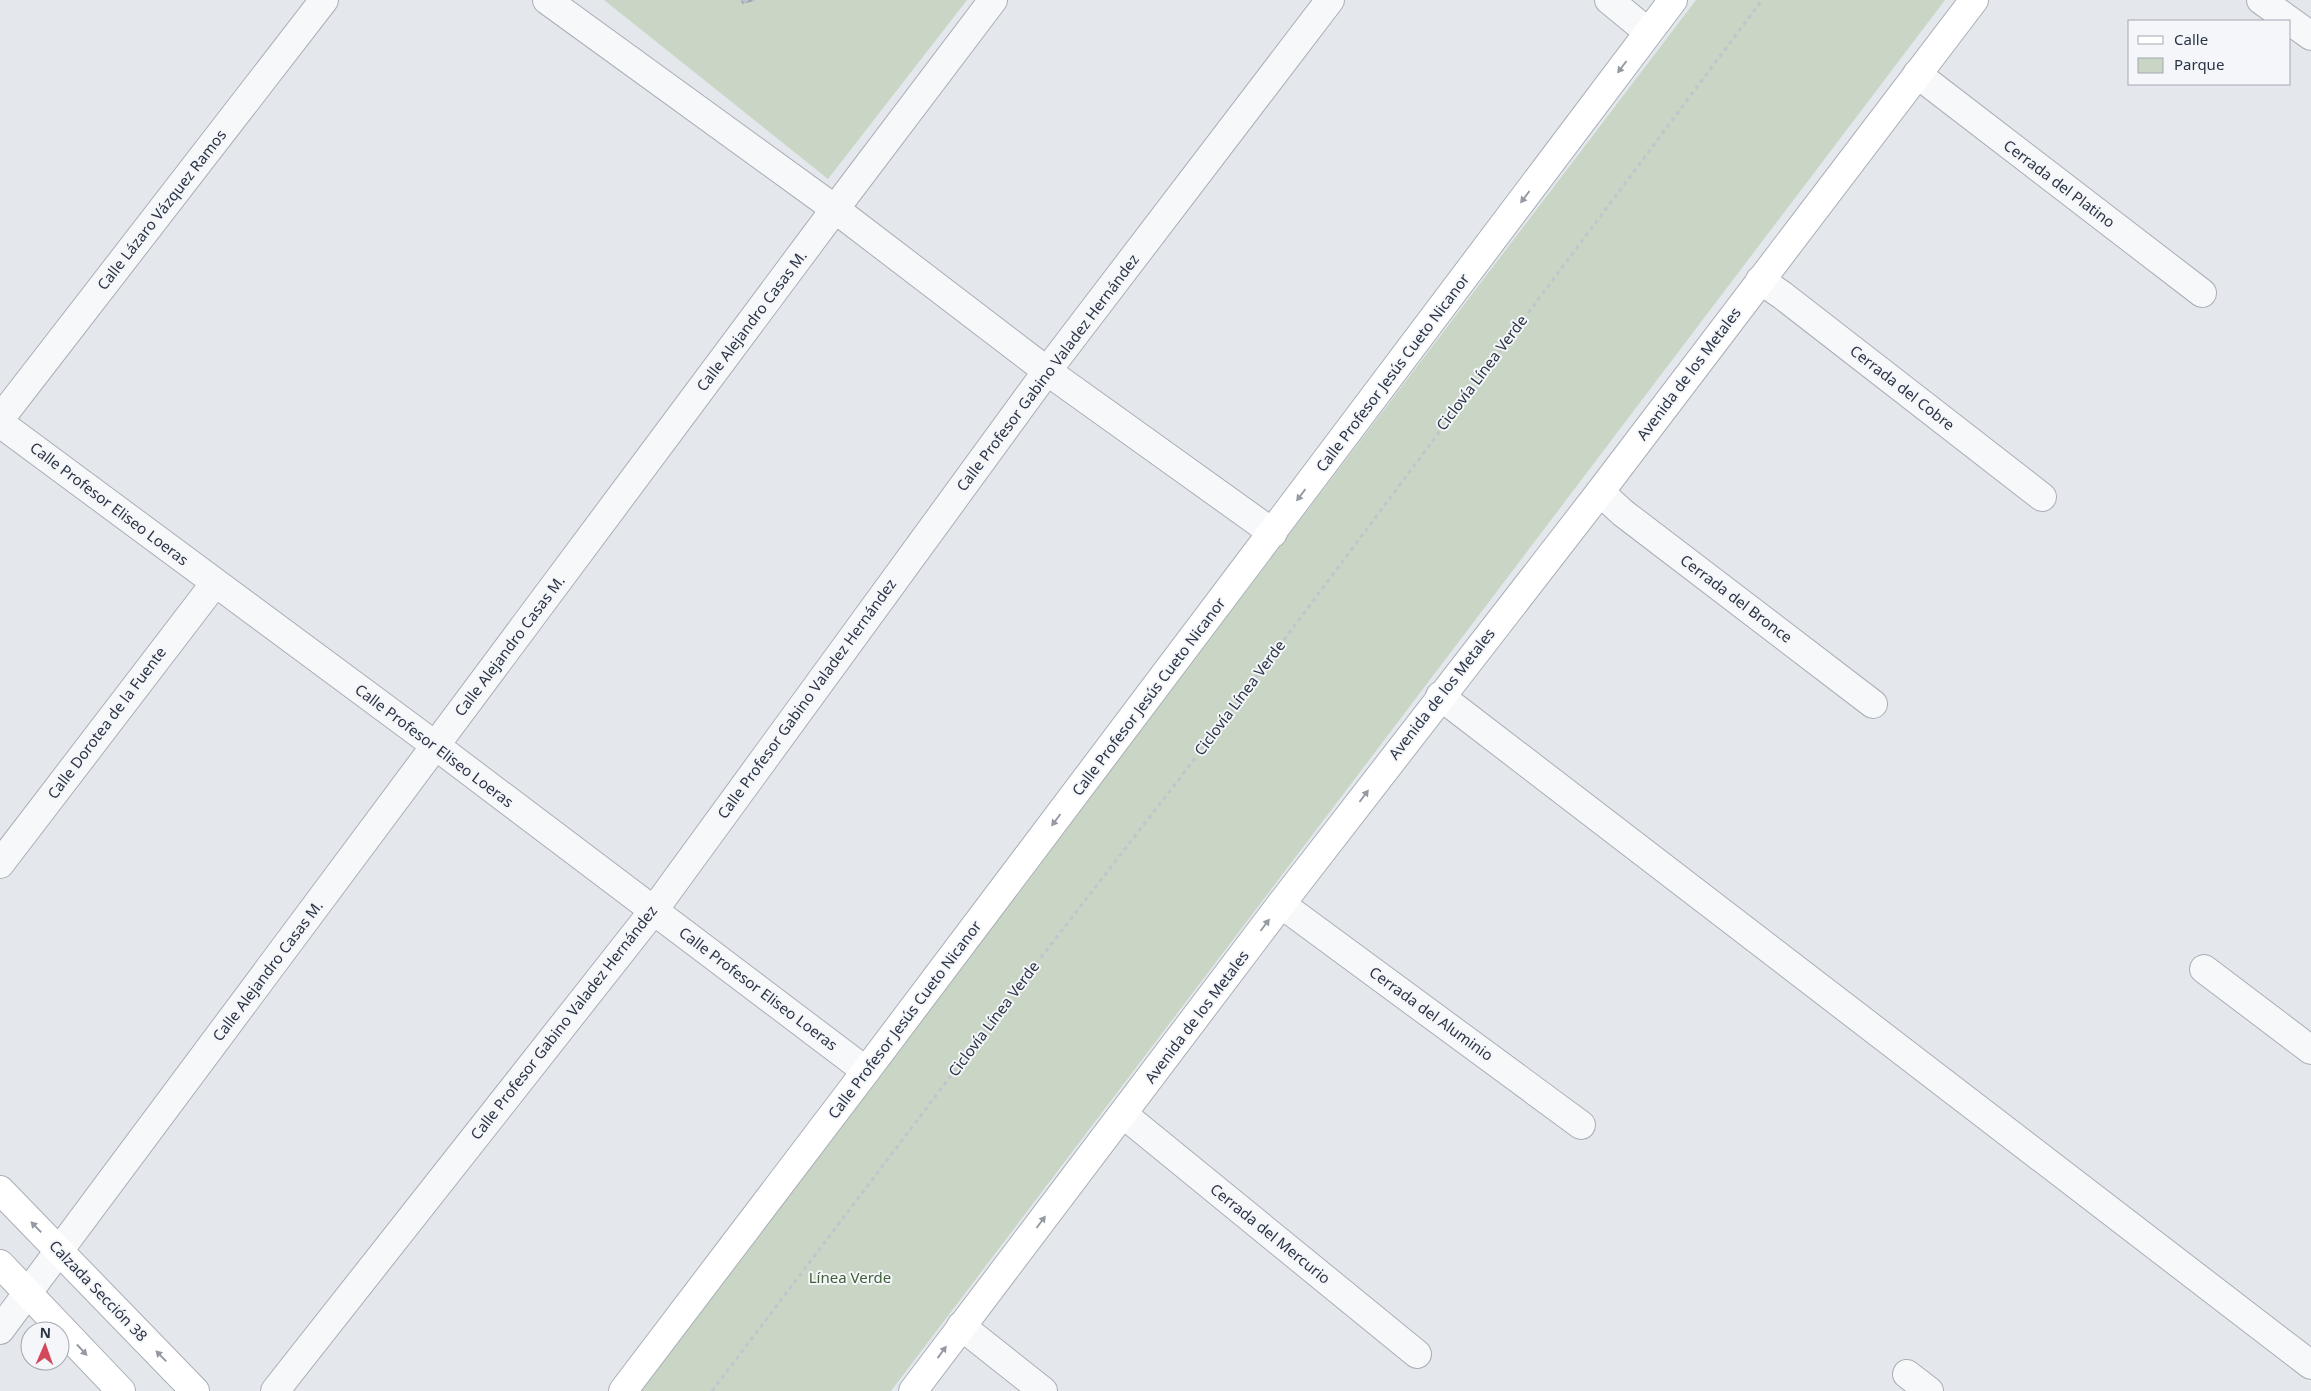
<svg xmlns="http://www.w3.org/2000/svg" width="2311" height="1391" viewBox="0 0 2311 1391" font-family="'Noto Sans',sans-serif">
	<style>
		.green { fill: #c9d6c5 }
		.building { fill: url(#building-cross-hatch) }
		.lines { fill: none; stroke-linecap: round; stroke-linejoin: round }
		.street-casing { stroke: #a9aeb7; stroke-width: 30 }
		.secondary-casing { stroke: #a9aeb7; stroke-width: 30 }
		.path { stroke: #c2c5cb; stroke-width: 3; stroke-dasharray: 4 4; stroke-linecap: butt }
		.street { stroke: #f7f8fa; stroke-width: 28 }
		.secondary { stroke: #fff; stroke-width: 28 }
		.oneway { fill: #959aa2 }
		.labels { text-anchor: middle; stroke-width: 4; stroke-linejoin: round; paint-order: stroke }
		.street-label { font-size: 15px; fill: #2b3445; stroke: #f4f6f9 }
		.park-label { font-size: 15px; fill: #3f6138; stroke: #f4f6f9 }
	</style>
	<defs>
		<pattern id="building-cross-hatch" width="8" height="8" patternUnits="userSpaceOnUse" patternTransform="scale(1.25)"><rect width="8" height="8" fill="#bbc0ca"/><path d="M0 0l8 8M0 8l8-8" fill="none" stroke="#989da6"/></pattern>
	</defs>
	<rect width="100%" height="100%" fill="#e4e7ec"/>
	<!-- green -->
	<g class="green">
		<polygon points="604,0 967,0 828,179"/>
		<polygon points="1696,0 1945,0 891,1391 637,1391"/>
	</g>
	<!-- building -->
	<polygon class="building" points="741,0 755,0 755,1 742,4"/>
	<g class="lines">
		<!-- street casing -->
		<g class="street-casing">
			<g id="street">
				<polyline points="547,0 835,209 1047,371 1273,533"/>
				<polyline points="1609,0 1648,32"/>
				<polyline points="2261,0 2311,36"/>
				<polyline points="1917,74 2202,293"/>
				<polyline points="1760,280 1782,295 2042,497"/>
				<polyline points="0,419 324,0"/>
				<polyline points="0,423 436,746 866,1071"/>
				<polyline points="1600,492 1623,513 1873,704"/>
				<polyline points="1440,696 2311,1365"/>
				<polyline points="0,864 215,583"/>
				<polyline points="1281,904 1581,1125"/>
				<polyline points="2204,969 2311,1050"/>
				<polyline points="1123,1114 1417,1354"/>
				<polyline points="961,1326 1043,1391"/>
				<polyline points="0,1330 835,209 993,0"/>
				<polyline points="1907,1374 1929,1391"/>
				<polyline points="275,1391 654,910 1047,371 1330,0"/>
			</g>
		</g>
		<!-- secondary casing -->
		<g class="secondary-casing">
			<g id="secondary">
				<polyline points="0,1190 195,1391"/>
				<polyline points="0,1264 121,1391"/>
				<polyline points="623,1391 866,1071 1673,0"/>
				<polyline points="913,1391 1281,904 1600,492 1974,0"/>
			</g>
		</g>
		<!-- path -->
		<polyline class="path" points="712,1391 1022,982 1210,739 1762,0"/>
		<!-- street -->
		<use href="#street" class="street"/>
		<!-- secondary -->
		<use href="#secondary" class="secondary"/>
	</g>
	<!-- one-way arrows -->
	<defs><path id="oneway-solid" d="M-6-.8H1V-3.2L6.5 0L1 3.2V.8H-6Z" transform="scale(1.25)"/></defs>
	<g class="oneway">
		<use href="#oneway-solid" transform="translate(1622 67) rotate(127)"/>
		<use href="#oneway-solid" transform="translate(1525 197) rotate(127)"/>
		<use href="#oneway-solid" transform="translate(1301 495) rotate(127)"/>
		<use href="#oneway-solid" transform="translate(1364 796) rotate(-53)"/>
		<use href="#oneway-solid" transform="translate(1056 820) rotate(127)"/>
		<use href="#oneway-solid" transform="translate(1265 925) rotate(-53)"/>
		<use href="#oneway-solid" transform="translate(1041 1222) rotate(-53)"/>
		<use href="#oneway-solid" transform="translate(36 1227) rotate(-134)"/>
		<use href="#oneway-solid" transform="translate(82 1350) rotate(47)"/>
		<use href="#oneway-solid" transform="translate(942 1352) rotate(-54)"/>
		<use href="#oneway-solid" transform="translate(161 1356) rotate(-134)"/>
	</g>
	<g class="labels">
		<!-- street labels -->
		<g class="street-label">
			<text transform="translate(2059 184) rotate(37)" y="5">Cerrada del Platino</text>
			<text transform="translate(162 210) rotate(-52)" y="5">Calle Lázaro Vázquez Ramos</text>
			<text transform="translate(752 321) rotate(-53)" y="5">Calle Alejandro Casas M.</text>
			<text transform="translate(1048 373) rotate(-53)" y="5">Calle Profesor Gabino Valadez Hernández</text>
			<text transform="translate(1393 373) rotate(-53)" y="5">Calle Profesor Jesús Cueto Nicanor</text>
			<text transform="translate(1482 373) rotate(-53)" y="5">Ciclovía Línea Verde</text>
			<text transform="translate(1689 374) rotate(-53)" y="5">Avenida de los Metales</text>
			<text transform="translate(1902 388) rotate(38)" y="5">Cerrada del Cobre</text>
			<text transform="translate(109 504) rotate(37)" y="5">Calle Profesor Eliseo Loeras</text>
			<text transform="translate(1736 599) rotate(37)" y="5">Cerrada del Bronce</text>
			<text transform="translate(510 646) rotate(-53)" y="5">Calle Alejandro Casas M.</text>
			<text transform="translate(1442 694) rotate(-52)" y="5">Avenida de los Metales</text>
			<text transform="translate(1149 697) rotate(-53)" y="5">Calle Profesor Jesús Cueto Nicanor</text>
			<text transform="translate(1240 698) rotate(-53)" y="5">Ciclovía Línea Verde</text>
			<text transform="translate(807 699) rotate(-54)" y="5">Calle Profesor Gabino Valadez Hernández</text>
			<text transform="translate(107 723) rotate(-53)" y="5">Calle Dorotea de la Fuente</text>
			<text transform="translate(434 746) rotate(37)" y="5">Calle Profesor Eliseo Loeras</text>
			<text transform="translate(268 971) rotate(-53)" y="5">Calle Alejandro Casas M.</text>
			<text transform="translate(758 989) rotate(37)" y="5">Calle Profesor Eliseo Loeras</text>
			<text transform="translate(1431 1014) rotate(36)" y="5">Cerrada del Aluminio</text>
			<text transform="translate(1197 1017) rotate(-53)" y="5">Avenida de los Metales</text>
			<text transform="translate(994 1019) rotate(-53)" y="5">Ciclovía Línea Verde</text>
			<text transform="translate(905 1020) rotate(-53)" y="5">Calle Profesor Jesús Cueto Nicanor</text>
			<text transform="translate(564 1023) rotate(-52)" y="5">Calle Profesor Gabino Valadez Hernández</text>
			<text transform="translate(1270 1234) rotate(39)" y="5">Cerrada del Mercurio</text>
			<text transform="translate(98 1291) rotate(46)" y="5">Calzada Sección 38</text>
		</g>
		<!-- park labels -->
		<g class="park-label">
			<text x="850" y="1283">Línea Verde</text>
		</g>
	</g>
	<!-- legend -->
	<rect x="2128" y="20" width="162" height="65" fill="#f4f6f9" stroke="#a4a8b1"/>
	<rect x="2138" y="36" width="25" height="8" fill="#ffffff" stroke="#a4a8b1"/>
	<text x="2174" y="45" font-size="15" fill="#2b3445">Calle</text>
	<rect x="2138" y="58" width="25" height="15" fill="#c9d6c5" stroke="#a4a8b1"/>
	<text x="2174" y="70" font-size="15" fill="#2b3445">Parque</text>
	<!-- north arrow -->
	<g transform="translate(45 1346) rotate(2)"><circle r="24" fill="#f4f6f9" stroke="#a4a8b1"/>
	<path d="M0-4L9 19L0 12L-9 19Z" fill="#d1495b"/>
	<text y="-8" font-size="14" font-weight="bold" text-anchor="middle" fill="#2b3445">N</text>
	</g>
</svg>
